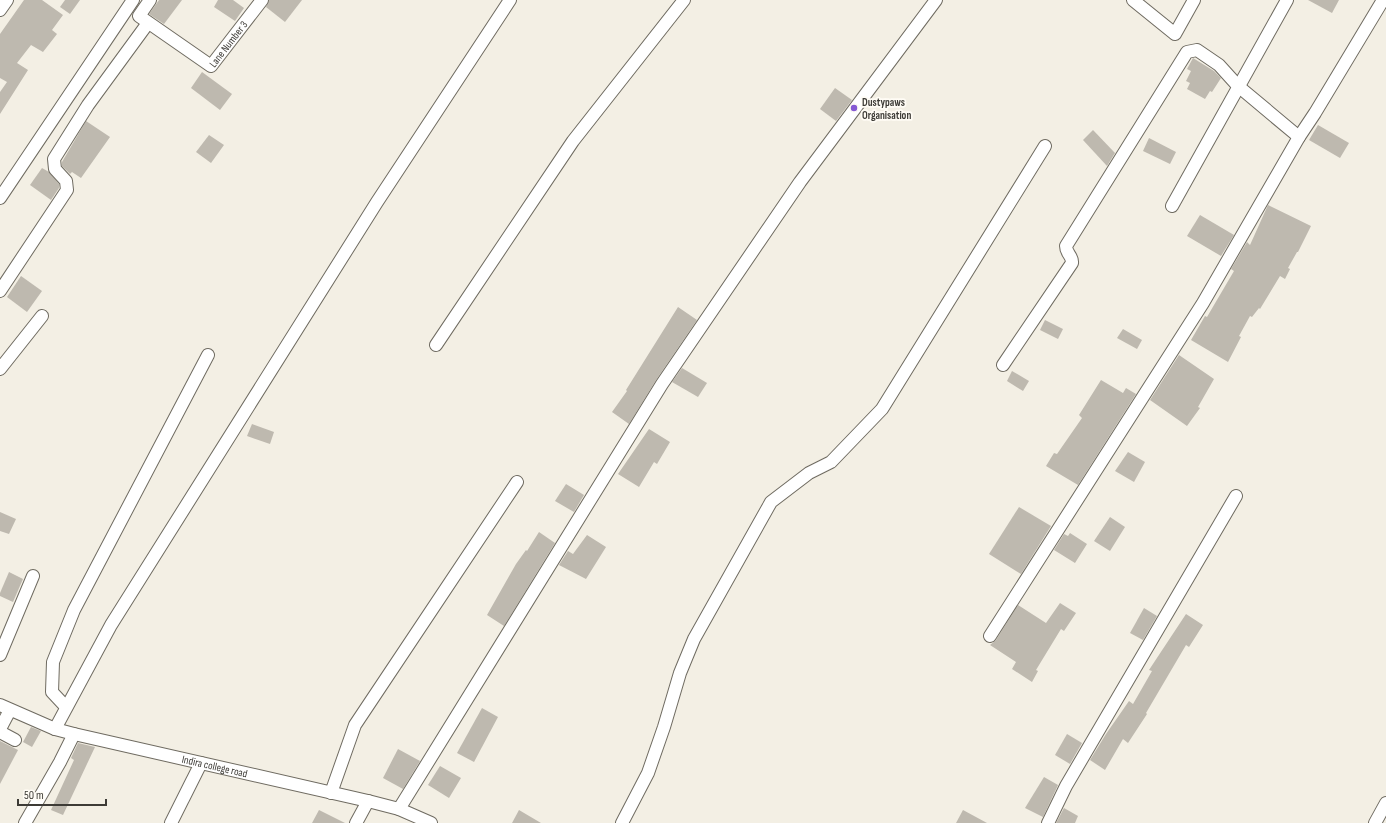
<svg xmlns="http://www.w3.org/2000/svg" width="1386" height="823" viewBox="0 0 1386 823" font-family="'Sofia Sans Condensed',sans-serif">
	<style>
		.building { fill: #beb9af }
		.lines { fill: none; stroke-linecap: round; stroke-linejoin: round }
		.minor-casing { stroke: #6f6b61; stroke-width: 14 }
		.minor { stroke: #fff; stroke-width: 12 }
		.poi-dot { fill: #8559d3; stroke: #fffcf5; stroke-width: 1.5 }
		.labels { text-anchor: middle; stroke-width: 3.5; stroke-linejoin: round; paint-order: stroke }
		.street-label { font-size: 11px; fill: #3d3b36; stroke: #fffcf5 }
		.poi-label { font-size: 11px; font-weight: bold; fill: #3d3b36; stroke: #fffcf5; text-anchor: start }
	</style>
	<rect width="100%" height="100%" fill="#f3efe4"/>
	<!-- building -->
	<g class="building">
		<polygon points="24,0 42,0 63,15 52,30 57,34 43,52 31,45 17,63 28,70 0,114 0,92 7,82 0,78 0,34"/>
		<polygon points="65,0 80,0 70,14 60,7"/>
		<polygon points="159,0 182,0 164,24 149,14"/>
		<polygon points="218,0 233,0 244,8 235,21 214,7"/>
		<polygon points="269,0 302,0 285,22 266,7"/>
		<polygon points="1308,0 1339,0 1332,13"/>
		<polygon points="1193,58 1214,71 1221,78 1212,92 1210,91 1205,99 1187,89 1190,83 1186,81 1191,71 1187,69"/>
		<polygon points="202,72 232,94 220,110 191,88"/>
		<polygon points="835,88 852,100 836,121 820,109"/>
		<polygon points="86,121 110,137 81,178 72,172 70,174 62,166 62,162"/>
		<polygon points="1318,125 1349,143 1340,158 1309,140"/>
		<polygon points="1093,130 1115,153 1107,166 1083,140"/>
		<polygon points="209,135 224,145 211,163 196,152"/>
		<polygon points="1149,138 1176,152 1170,164 1143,151"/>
		<polygon points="42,168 49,172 59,184 59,188 51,200 30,185"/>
		<polygon points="1268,205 1311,226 1298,252 1297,252 1288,268 1290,269 1285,279 1280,276 1260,309 1259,308 1252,317 1250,316 1239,336 1241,337 1228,362 1191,340 1205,316 1207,317 1214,305 1234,271 1231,269 1247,242 1250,245"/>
		<polygon points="1200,215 1234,235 1221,256 1187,236"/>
		<polygon points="21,276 42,291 27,312 7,297"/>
		<polygon points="678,307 697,320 656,380 629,424 612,412 627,391 626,390"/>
		<polygon points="1045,320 1063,329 1058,339 1040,330"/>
		<polygon points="1123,329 1142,340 1137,349 1117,338"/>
		<polygon points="1179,355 1214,379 1198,407 1200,408 1187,426 1150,400"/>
		<polygon points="682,368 707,383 698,397 672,382"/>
		<polygon points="1012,371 1029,381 1023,391 1007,381"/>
		<polygon points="1101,380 1123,393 1126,388 1136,394 1078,485 1046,466 1054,453 1057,454 1082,418 1079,415"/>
		<polygon points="252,424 274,432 270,444 247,436"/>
		<polygon points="649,429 670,442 657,464 654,462 639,487 618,474"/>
		<polygon points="1128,452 1145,462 1134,482 1115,471"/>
		<polygon points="566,484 584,495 574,512 555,501"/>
		<polygon points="1019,507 1051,526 1021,574 989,554"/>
		<polygon points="0,512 16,519 9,534 0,531"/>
		<polygon points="1110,517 1125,527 1110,551 1094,541"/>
		<polygon points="539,532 555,543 504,626 487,615 516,564 526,550 527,551"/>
		<polygon points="1070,533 1087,544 1075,563 1054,550 1064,534 1068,536"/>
		<polygon points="587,535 606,547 586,579 559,565 568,551 573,554"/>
		<polygon points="9,572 23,579 13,602 0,596 0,593"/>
		<polygon points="1060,603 1076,613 1064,631 1061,629 1036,670 1038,671 1032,682 1012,669 1016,662 990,645 996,640 1018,605 1046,623"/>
		<polygon points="1144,608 1157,616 1143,640 1130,633"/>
		<polygon points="1186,614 1203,625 1189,647 1186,645 1146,713 1147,714 1128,743 1123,739 1105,770 1090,760 1106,734 1129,701 1133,704 1152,671 1149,670"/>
		<polygon points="482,708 498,717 474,762 457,753"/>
		<polygon points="31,727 41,731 32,747 23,742"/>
		<polygon points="1067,734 1082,743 1070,764 1055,755"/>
		<polygon points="0,741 18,750 0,784"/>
		<polygon points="78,743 95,747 63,815 51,810 74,760 71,758"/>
		<polygon points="398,749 420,761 403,789 383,778"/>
		<polygon points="440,766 461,778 449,798 428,785"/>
		<polygon points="1044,777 1058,785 1043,817 1025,808"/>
		<polygon points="1064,808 1078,816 1075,823 1056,823"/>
		<polygon points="319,810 345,823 312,823"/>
		<polygon points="519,810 541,823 512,823"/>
		<polygon points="963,810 987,823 956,823"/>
	</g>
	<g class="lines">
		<!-- minor casing -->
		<g class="minor-casing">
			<g id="minor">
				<path id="s1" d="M150 0 139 16 211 66 262 0"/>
				<polyline points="1133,0 1175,34 1194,0"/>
				<polyline points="0,10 7,0"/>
				<polyline points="0,198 133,0"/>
				<polyline points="1172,206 1287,0"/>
				<polyline points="0,291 67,190 66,181 55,169 54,159 88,105 148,23"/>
				<polyline points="436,345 573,141 684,0"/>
				<path d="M1003 365 1072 263C1073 256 1066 254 1066 246L1187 52 1197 50 1219 65 1238 86 1299 137"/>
				<polyline points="0,369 42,316"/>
				<polyline points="990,636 1203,303 1299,137 1315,113 1383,0"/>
				<polyline points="0,655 33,576"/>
				<path id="s2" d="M0 705 55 729 74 734 368 801 399 809 431 823"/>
				<polyline points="66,707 52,692 53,662 74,610 208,355"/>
				<polyline points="0,729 10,710"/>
				<polyline points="55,729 111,625 377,202 510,0"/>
				<polyline points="0,732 15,740"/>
				<polyline points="331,793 355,725 517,482"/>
				<polyline points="399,809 662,384 800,182 936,0"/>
				<polyline points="25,823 60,762 74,734"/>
				<polyline points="171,823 201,763"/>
				<polyline points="356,823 368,801"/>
				<polyline points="622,823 648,773 664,727 680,673 694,639 771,502 809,473 831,462 882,409 1045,146"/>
				<polyline points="1048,823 1066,786 1236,496"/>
				<polyline points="1375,823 1386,803"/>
			</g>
		</g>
		<!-- minor -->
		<use href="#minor" class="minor"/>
	</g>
	<!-- markers -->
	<circle class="poi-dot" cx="854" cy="108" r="4"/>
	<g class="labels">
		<!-- street labels -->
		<g class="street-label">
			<text dy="4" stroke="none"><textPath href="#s1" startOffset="135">Lane Number 3</textPath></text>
			<text dy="4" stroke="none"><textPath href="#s2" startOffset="224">Indira college road</textPath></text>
		</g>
		<!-- poi labels -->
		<g class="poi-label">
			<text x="862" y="106">Dustypaws<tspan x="862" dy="13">Organisation</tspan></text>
		</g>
	</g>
	<!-- scale -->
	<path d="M18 799v6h88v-6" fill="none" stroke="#3d3b36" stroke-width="2"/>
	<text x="24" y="799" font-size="12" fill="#3d3b36" stroke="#fffcf5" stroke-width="3" paint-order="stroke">50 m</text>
</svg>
